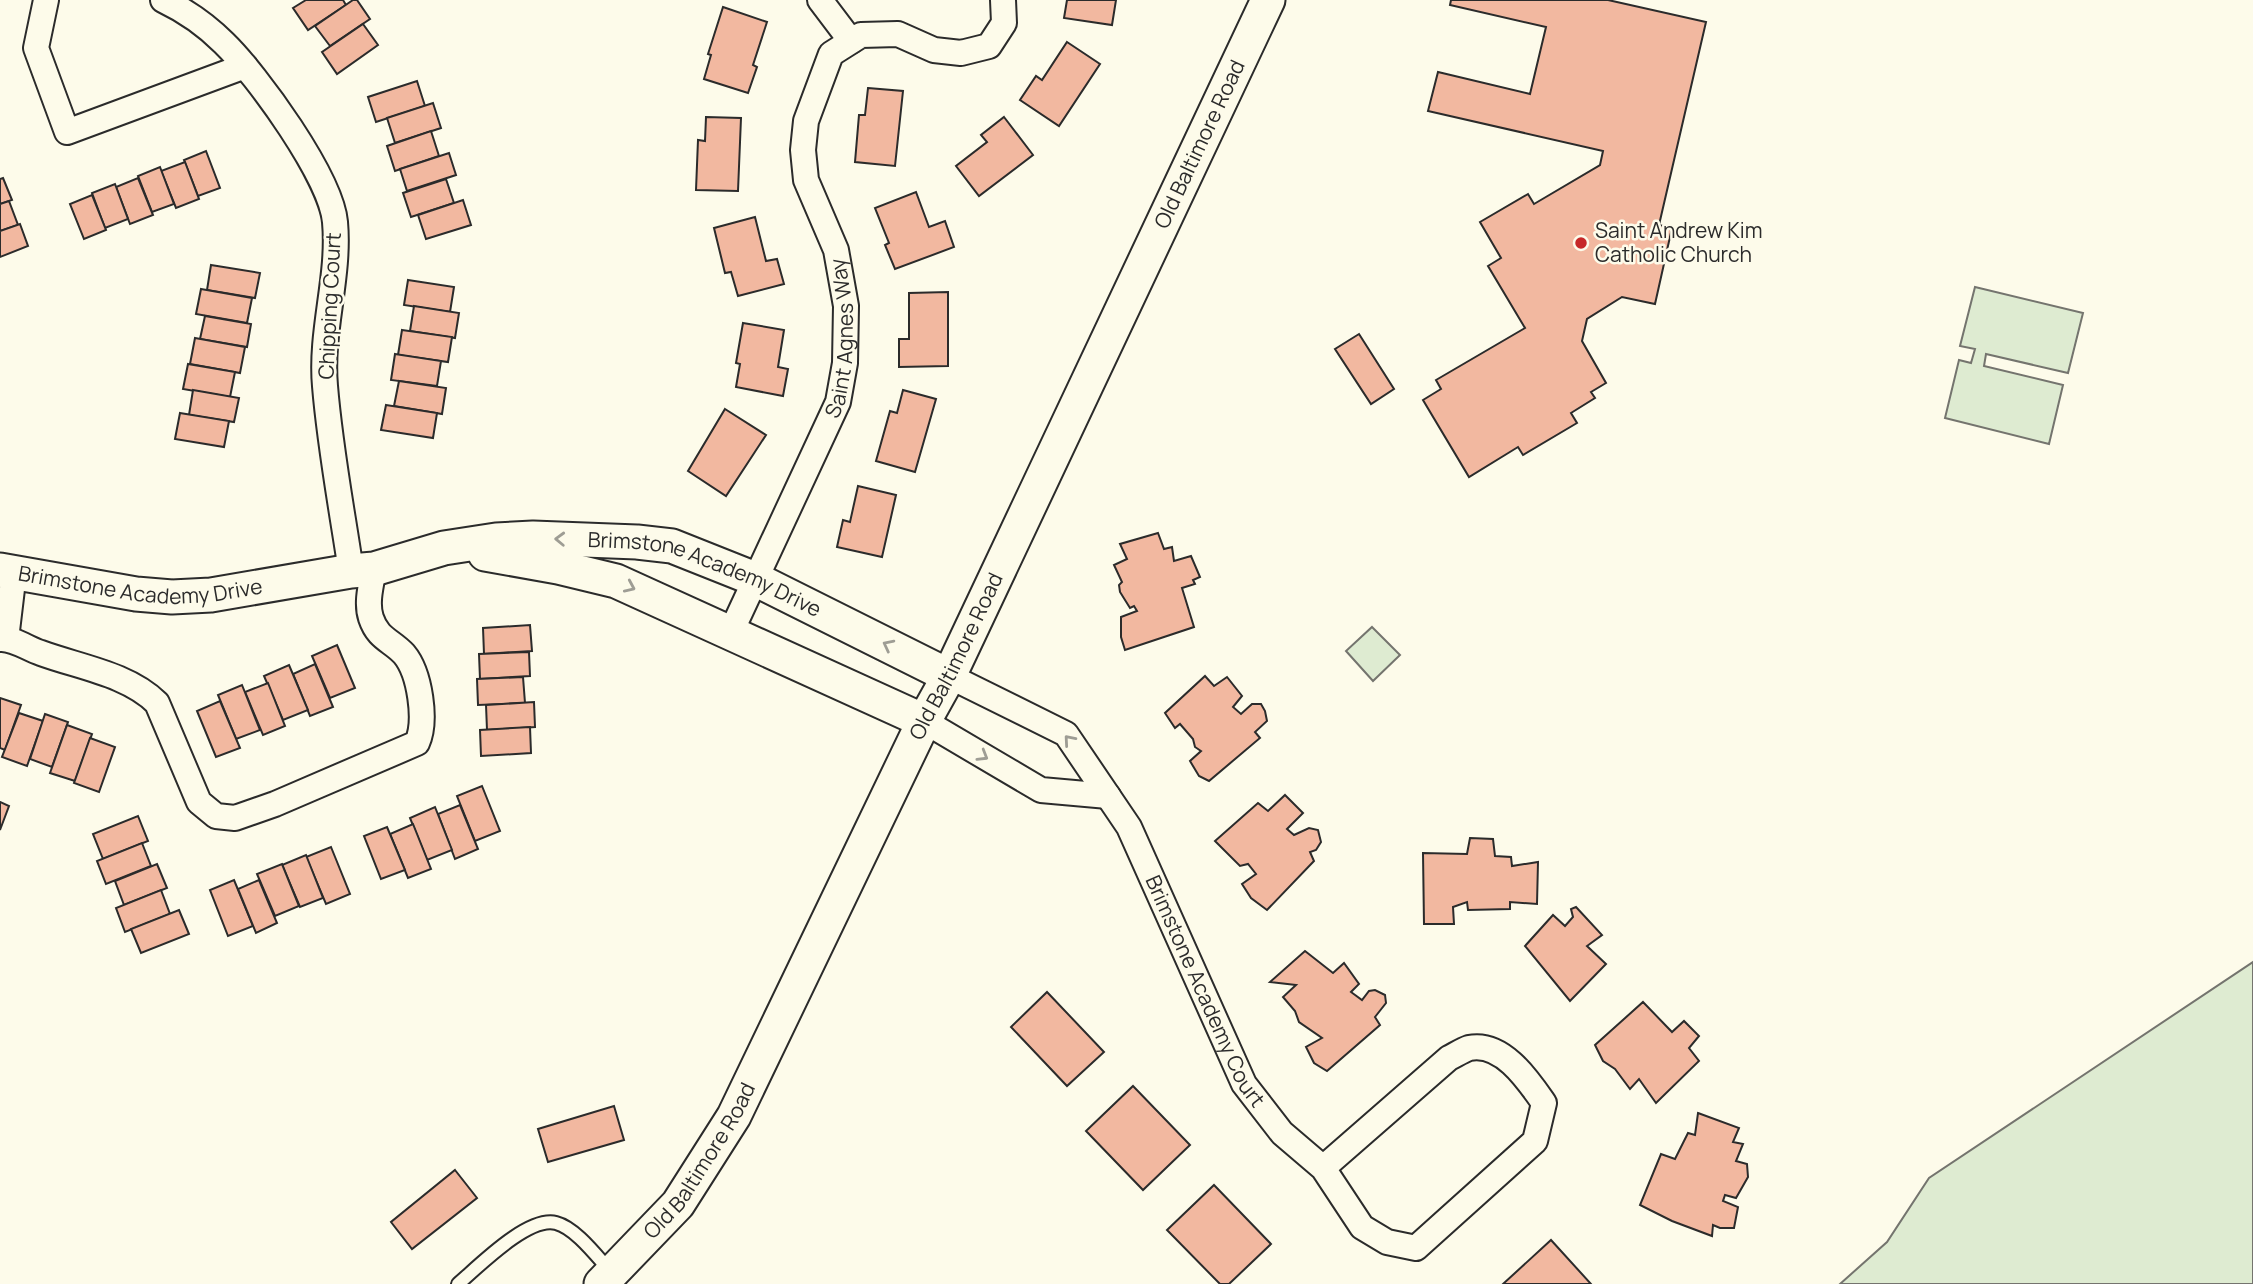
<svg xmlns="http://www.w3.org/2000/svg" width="2253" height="1284" viewBox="0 0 2253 1284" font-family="Manrope,sans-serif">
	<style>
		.green { fill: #deebd1; stroke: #74746e; stroke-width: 2 }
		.building { fill: #f2b8a0; stroke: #2b2b2b; stroke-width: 2 }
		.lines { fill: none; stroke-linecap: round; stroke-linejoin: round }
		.lane-casing { stroke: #2b2b2b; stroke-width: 16 }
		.street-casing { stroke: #2b2b2b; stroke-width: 28 }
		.secondary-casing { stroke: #2b2b2b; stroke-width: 37 }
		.lane { stroke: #fdfbea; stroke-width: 12 }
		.street { stroke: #fdfbea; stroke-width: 24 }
		.secondary { stroke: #fdfbea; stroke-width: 33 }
		.oneway { stroke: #9e9d94 }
		.poi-dot { fill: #c62828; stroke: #fdfbea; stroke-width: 2.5 }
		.labels { text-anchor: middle; stroke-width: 5; stroke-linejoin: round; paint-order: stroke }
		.street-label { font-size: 21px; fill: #2b2b2b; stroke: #fdfbea }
		.poi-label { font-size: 21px; fill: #2b2b2b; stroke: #fdfbea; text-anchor: start }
	</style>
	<rect width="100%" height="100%" fill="#fdfbea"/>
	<!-- green -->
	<g class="green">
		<polygon points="1975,287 2083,313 2068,373 1986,354 1984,366 2063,385 2049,444 1945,418 1959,360 1971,363 1975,349 1960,346"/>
		<polygon points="1372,627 1400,655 1373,681 1346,651"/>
		<polygon points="2253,962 2253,1284 1840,1284 1887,1242 1929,1178"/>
	</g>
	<!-- building -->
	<g class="building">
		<polygon points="306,0 343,0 346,5 308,30 293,8"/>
		<polygon points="353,0 357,0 370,19 330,46 315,26"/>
		<polygon points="1067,0 1116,0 1112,25 1064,18"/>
		<polygon points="1451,0 1608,0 1706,22 1659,225 1672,228 1655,304 1622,297 1587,319 1582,341 1606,383 1591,392 1595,398 1571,413 1577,423 1523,455 1518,447 1469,477 1423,400 1441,389 1436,380 1525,328 1488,266 1501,258 1480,222 1528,194 1534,204 1600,165 1603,151 1428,111 1438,72 1530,94 1546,27 1450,5"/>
		<polygon points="723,7 767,22 753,65 757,67 748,93 704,79 711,55 708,54"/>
		<polygon points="363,24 378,45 337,74 322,52"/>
		<polygon points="1067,42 1100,64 1059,126 1020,100 1036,76 1042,80"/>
		<polygon points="417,81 425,106 376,122 368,97"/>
		<polygon points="868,88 903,91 895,166 855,162 859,115 865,115"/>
		<polygon points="433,103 441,128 395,143 387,118"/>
		<polygon points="706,117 741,118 738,191 696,190 698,140 705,141"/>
		<polygon points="1004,117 1033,155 979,196 956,166 987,142 981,135"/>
		<polygon points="431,131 439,156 395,171 387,146"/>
		<polygon points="206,151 220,188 198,196 184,160"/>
		<polygon points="449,153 456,175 407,191 400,169"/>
		<polygon points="185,162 199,199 176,208 161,171"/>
		<polygon points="160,167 174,204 152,212 138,176"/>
		<polygon points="3,178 12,200 0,204 0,179"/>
		<polygon points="138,178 153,215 130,224 116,187"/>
		<polygon points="446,179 454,203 411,217 403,193"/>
		<polygon points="115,184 128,219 105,228 92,193"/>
		<polygon points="916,192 929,227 945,221 954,247 895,269 885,245 889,243 875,208"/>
		<polygon points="92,195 106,230 84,239 70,204"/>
		<polygon points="463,200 471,225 426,239 418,215"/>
		<polygon points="9,201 18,225 0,231 0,204"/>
		<polygon points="755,217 766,261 777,259 784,284 738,296 731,272 725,273 714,228"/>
		<polygon points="20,224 28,246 0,257 0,231"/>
		<polygon points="211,265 260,273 255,298 207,290"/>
		<polygon points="408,280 454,287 450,312 404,305"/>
		<polygon points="201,289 252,298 247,323 196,314"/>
		<polygon points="948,292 948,366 899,367 899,339 909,339 909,293"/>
		<polygon points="414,306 459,313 455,338 410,331"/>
		<polygon points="205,316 251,324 247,347 200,339"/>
		<polygon points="743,323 784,330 778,367 788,369 783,396 736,387 740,364 736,363"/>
		<polygon points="402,330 452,337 448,362 398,355"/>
		<polygon points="1359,334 1394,389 1371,404 1335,349"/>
		<polygon points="195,338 245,347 240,373 190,364"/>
		<polygon points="395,354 441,361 437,386 391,380"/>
		<polygon points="188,364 235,372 230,397 183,389"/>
		<polygon points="399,381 446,388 442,414 394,406"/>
		<polygon points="193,390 239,398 234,422 189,415"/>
		<polygon points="903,390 936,399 915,472 876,461 890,411 897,413"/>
		<polygon points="386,405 437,413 433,438 381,430"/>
		<polygon points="725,409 766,435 726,496 688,471"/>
		<polygon points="180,413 229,421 224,447 175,439"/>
		<polygon points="858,486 896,495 882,557 837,547 843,520 850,522"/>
		<polygon points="1158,533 1164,549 1172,547 1174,561 1191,556 1200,577 1193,580 1195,584 1182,588 1194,627 1125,650 1121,637 1121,617 1137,611 1134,606 1130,608 1120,592 1119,585 1122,582 1114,565 1127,559 1120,544"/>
		<polygon points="530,625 532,651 484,654 483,628"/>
		<polygon points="337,645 355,688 330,698 312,656"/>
		<polygon points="529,652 530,676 480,679 479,654"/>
		<polygon points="315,664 333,707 310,716 293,674"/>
		<polygon points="289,665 308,710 283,720 264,676"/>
		<polygon points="1205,676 1214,686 1227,677 1242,696 1233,707 1241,714 1252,704 1261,704 1265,711 1267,721 1255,732 1260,738 1209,781 1199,776 1190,761 1201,751 1195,747 1193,739 1180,724 1175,728 1165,713"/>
		<polygon points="523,677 525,703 478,705 477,679"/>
		<polygon points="268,683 285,726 263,735 245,692"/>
		<polygon points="242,685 260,730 236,739 218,695"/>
		<polygon points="0,698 21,705 5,750 0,748"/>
		<polygon points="220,701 240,748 216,757 197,711"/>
		<polygon points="534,702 535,727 487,730 486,705"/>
		<polygon points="19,713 43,721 27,766 2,757"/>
		<polygon points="45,714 68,722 52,767 30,759"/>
		<polygon points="67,725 92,734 75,781 50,773"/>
		<polygon points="530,727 531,753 481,756 480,730"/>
		<polygon points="90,738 115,747 99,792 74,783"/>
		<polygon points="482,786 500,831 475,841 457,796"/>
		<polygon points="1285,795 1303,813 1287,829 1294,835 1309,828 1318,830 1321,842 1316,850 1310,852 1314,861 1267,910 1251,898 1242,884 1256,874 1248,864 1240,866 1215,841 1258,803 1268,811"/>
		<polygon points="0,802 9,806 0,830"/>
		<polygon points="460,805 478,849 455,859 438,814"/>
		<polygon points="435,807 452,850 427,860 410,818"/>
		<polygon points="138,816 148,841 103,859 93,834"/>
		<polygon points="413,824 431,869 408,878 390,834"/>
		<polygon points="387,827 405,870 381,879 364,836"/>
		<polygon points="1470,838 1493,839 1495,856 1511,857 1512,866 1538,862 1537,904 1510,902 1510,909 1468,910 1467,902 1453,907 1454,924 1424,924 1423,853 1467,854"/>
		<polygon points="142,843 151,866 106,884 97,861"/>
		<polygon points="331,847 350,894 326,904 306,857"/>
		<polygon points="306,855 323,898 300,907 282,865"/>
		<polygon points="157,864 167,888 124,905 115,881"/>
		<polygon points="282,864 299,906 275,916 257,874"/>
		<polygon points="234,880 253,926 228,936 210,890"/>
		<polygon points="259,880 277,923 256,933 238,889"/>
		<polygon points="161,890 170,914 125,932 116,908"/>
		<polygon points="1576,907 1602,935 1587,946 1606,964 1570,1001 1525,946 1553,915 1565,926 1573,917 1571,909"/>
		<polygon points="179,910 189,934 141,953 131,929"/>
		<polygon points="1305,951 1333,973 1344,963 1359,984 1351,992 1362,1000 1369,991 1375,990 1385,995 1386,1003 1375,1017 1380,1025 1327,1071 1314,1063 1306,1047 1322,1038 1299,1022 1295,1011 1283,997 1296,985 1270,982"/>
		<polygon points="1047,992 1104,1052 1067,1086 1011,1027"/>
		<polygon points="1643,1002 1672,1032 1684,1021 1699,1036 1689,1048 1699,1061 1656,1103 1639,1079 1630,1089 1615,1069 1603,1061 1595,1045"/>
		<polygon points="1133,1086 1190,1145 1143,1190 1086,1131"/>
		<polygon points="614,1106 624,1140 548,1162 538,1129"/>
		<polygon points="1698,1113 1739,1128 1733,1142 1743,1144 1736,1161 1747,1164 1748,1177 1736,1198 1725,1195 1723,1201 1738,1207 1734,1228 1720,1228 1713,1225 1712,1236 1672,1221 1640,1205 1661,1154 1675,1159 1688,1133 1695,1135"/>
		<polygon points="455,1170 477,1198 412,1249 391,1222"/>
		<polygon points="1214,1185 1271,1244 1229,1284 1220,1284 1167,1230"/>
		<polygon points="1551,1240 1591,1284 1503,1284"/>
	</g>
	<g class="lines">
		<!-- lane casing -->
		<g class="lane-casing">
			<path id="lane" d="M458 1284C479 1266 528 1216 556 1223 576 1228 598 1258 612 1273"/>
		</g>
		<!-- street casing -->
		<g class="street-casing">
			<g id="street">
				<polyline points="46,0 36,48 67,132 245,66"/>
				<path d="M163 0C186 11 206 25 224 43 257 75 331 177 335 222 340 277 320 331 325 386 330 448 342 510 351 571"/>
				<polyline points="820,0 851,41"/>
				<path id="s1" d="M731 632 838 402 845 363 846 306 836 250 806 180 803 150 806 121 831 54 861 35 898 34 934 50 961 53 989 46 1004 23 1003 0"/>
				<path d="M0 639C14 638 28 649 41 653 79 667 128 674 157 703L199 802 216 816 235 818 275 804 417 743C427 721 420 673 404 654 391 640 378 639 371 618 366 603 371 585 374 569"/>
				<polyline points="6,639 14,572"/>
				<path id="s2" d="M949 676 1066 734 1129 827 1244 1084 1282 1133 1323 1168 1362 1227 1387 1242 1416 1248 1535 1141 1544 1103C1528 1080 1502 1041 1469 1048 1463 1050 1455 1055 1449 1058L1323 1168"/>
				<polyline points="924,721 1041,790 1108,796"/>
			</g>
		</g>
		<!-- secondary casing -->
		<g class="secondary-casing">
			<g id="secondary">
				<polyline points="485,554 558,567 616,581 924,721"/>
				<path id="s3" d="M0 570 136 594 172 597 211 595 351 571 374 569 444 548 496 540 533 538 637 542 672 546 755 579 949 676"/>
				<path id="s4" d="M601 1284 678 1204 734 1116 924 721 949 676 1268 0"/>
			</g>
		</g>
		<!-- lane -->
		<use href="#lane" class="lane"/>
		<!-- street -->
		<use href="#street" class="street"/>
		<!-- secondary -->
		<use href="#secondary" class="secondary"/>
	</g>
	<!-- one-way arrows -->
	<defs><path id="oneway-chevron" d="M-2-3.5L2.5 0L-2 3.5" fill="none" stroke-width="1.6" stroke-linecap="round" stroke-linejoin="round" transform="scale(1.75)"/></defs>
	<g class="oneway">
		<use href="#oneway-chevron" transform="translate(560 539) rotate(-178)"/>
		<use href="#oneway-chevron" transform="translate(630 587) rotate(24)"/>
		<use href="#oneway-chevron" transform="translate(888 645) rotate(-153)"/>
		<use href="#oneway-chevron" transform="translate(1069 740) rotate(-131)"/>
		<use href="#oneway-chevron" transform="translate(983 756) rotate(31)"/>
	</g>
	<!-- markers -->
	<circle class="poi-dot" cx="1581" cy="243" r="7"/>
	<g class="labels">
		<!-- street labels -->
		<g class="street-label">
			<text dy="7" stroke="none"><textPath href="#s4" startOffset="1293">Old Baltimore Road</textPath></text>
			<text transform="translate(330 306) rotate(-87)" y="7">Chipping Court</text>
			<text dy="7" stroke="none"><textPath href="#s1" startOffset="318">Saint Agnes Way</textPath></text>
			<text dy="7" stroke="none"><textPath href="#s3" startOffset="142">Brimstone Academy Drive</textPath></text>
			<text dy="7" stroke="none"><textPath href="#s3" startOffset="719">Brimstone Academy Drive</textPath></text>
			<text dy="7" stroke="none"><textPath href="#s4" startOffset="726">Old Baltimore Road</textPath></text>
			<text dy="7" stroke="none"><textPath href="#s2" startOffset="424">Brimstone Academy Court</textPath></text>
			<text dy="7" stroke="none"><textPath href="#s4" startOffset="159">Old Baltimore Road</textPath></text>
		</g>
		<!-- poi labels -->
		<g class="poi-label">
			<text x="1595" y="238">Saint Andrew Kim<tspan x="1595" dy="24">Catholic Church</tspan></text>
		</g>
	</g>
</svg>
